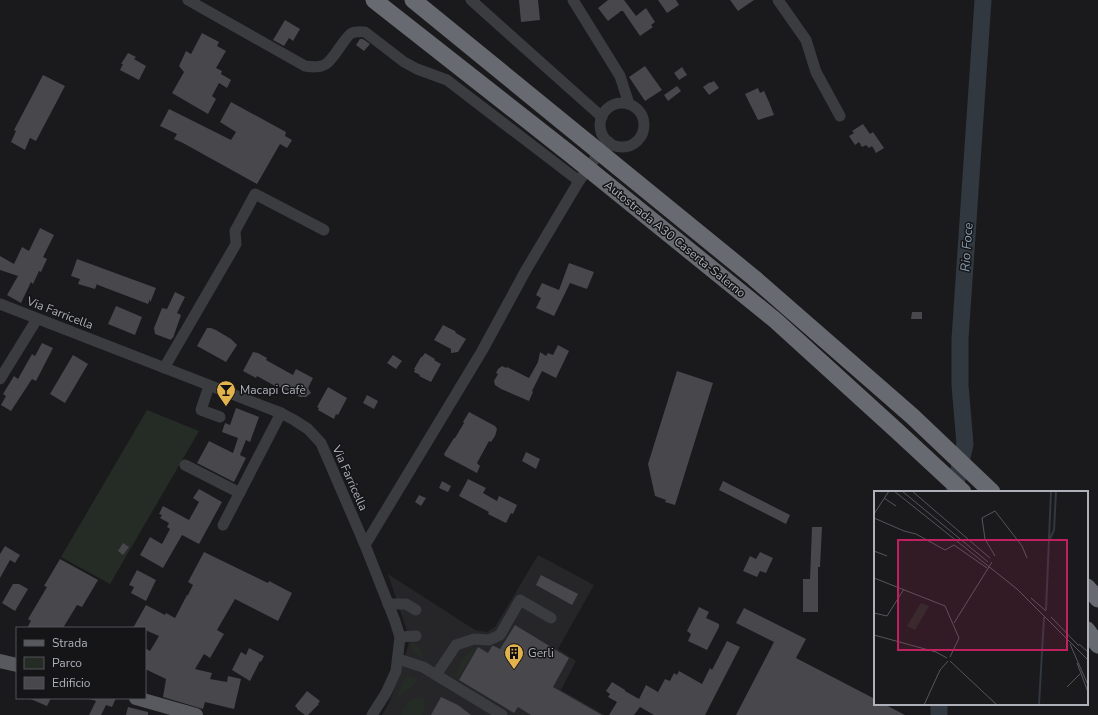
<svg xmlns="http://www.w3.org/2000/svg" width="1098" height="715" viewBox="0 0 1098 715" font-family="'Nunito Sans',sans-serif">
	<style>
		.built { fill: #262629 }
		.green { fill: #242c25 }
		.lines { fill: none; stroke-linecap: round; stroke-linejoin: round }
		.stream { stroke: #31383f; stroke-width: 3 }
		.river { stroke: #31383f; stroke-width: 17 }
		.building { fill: #47474c }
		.minor { stroke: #3b3c40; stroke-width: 11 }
		.major { stroke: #57595f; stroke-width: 14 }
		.highway { stroke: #686a71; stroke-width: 17 }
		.labels { text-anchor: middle; stroke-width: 3; stroke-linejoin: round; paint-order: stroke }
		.street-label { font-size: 12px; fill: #aeb1ba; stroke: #151517 }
		.poi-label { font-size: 12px; fill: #aeb1ba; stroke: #151517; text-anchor: start }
		.water-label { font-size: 13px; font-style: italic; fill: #889eb1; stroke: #151517 }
		.inset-river { fill: none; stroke: #31383f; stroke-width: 2 }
		.inset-road { fill: none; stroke: #55565b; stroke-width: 1 }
		.view { fill: #c12060; fill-opacity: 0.15; stroke: #c12060; stroke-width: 2 }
		.inset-edge { fill: none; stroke: #aeb1ba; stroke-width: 2 }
	</style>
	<rect width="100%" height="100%" fill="#1a1a1c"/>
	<!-- built -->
	<polygon class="built" points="538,555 594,585 558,649 576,661 561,690 605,715 382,715 390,701 410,640 388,574 475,630 487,632 495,627"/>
	<!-- green -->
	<g class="green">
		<polygon points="147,410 199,431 110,584 61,557"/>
		<path d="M411 642C418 646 423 649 422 658 414 653 411 651 411 642Z"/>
		<path d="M475 648 476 649 457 680 456 679C458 665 462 655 475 648Z"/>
		<polygon points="410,676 417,679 413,686 408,689 396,700 404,680 406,677"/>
		<path d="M419 697 424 699C425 704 424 710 422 715H401C404 707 410 698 419 697Z"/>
	</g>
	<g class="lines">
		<!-- stream -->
		<polyline class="stream" points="982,2 984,0"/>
		<!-- river -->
		<g class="river">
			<polyline points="954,492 965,444 960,385 960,339 983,0"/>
			<polyline points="939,715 939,704"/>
		</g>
	</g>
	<!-- building -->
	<g class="building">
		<polygon points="519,0 538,0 540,20 521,22"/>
		<polygon points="608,0 624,0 636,16 646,8 655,22 651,25 653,27 640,36 623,11 621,11 608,21 598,8"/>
		<polygon points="658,0 676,0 679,5 667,13"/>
		<polygon points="730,0 754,0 738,11"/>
		<polygon points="285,20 300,29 293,41 289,38 284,46 273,40"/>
		<polygon points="202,33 219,42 217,46 226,51 216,68 222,71 221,74 231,80 227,88 219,83 212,96 216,99 208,114 172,93 184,72 179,66 186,51 191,54"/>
		<polygon points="360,39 363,39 370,44 364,51 356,45"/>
		<polygon points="128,53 136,57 134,59 146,66 139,80 120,70 123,64 121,64"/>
		<polygon points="645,66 662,90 645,101 629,77"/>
		<polygon points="682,67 687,75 679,80 674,73"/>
		<polygon points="43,75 65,86 36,141 30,138 25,150 11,142 16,131 14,130"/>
		<polygon points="714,81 719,88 709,95 703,87 710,82 710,83"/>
		<polygon points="677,86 681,91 668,101 664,95"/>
		<polygon points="758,88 760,93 764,91 769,102 774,115 758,120 745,94"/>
		<polygon points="231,102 286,132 285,136 292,140 287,148 280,144 257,184 183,143 174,139 177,134 160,126 169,109 231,140 236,132 220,122"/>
		<polygon points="863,124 870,134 873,132 884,148 876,153 872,146 869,148 866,145 862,147 859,142 855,145 849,136 854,133 852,131"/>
		<polygon points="40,228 54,235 43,257 47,259 41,272 39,271 33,284 31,282 21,303 7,295 18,276 0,270 0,256 14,264 22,247 29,251"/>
		<polygon points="77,259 156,288 150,303 150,299 148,304 98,285 97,284 95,289 78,284 80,279 71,276"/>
		<polygon points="569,263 594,272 587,289 570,283 554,316 536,308 541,298 536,295 542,283 559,290"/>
		<polygon points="175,292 185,297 177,313 181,315 173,338 172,338 171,340 155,334 154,328 162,308 167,309"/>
		<polygon points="116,306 142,317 135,335 108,324"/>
		<polygon points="912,312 922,312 922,319 911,319"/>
		<polygon points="443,325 455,331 456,333 466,339 458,352 451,353 451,349 434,340"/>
		<polygon points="207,328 211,328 216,330 231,339 237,345 226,362 197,346"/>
		<polygon points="42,343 53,348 36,381 32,379 11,411 1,405 6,396 3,394 14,376 18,379 32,354 35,356"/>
		<polygon points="558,345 569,351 556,378 542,371 532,391 533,392 529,401 501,389 495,385 494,381 498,374 496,373 498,369 502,366 506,368 507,367 529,378 538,362 540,352 546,356 548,353 553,355"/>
		<polygon points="253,352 258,353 267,358 266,360 293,375 296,369 313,378 308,388 311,393 306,397 300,397 276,385 275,386 257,376 256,378 243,371"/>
		<polygon points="425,353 435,359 434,360 441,364 431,382 419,376 420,375 414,372 415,369 414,369 421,357 422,357"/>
		<polygon points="73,355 88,364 65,403 50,394"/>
		<polygon points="393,355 402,361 396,369 387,363"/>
		<polygon points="677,371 713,383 675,505 665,502 666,500 655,496 648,464"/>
		<polygon points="328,387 347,398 338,415 336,414 334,419 318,410 319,408 317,407"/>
		<polygon points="367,395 378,401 374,409 363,403"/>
		<polygon points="236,408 259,417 250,442 246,440 240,455 246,458 234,482 197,463 209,441 233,453 238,438 222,432 225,423 230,425"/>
		<polygon points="469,412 495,426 497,429 495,436 491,442 489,441 477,463 480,466 477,473 445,456 444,454 454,438 455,438 464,423 463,422"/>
		<polygon points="526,452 540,459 536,469 522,461"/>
		<polygon points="468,479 486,488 483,493 497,501 499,496 517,505 513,514 511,513 506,523 488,514 489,512 459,496"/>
		<polygon points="442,481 451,486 448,492 439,488"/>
		<polygon points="723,481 790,515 786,524 719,490"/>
		<polygon points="199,489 222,502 199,544 182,535 163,568 140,555 150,537 162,544 170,529 167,527 169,523 160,518 162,515 159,514 163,506 189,520 199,502 193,498"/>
		<polygon points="419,495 426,498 421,506 415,502"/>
		<polygon points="812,527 822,527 820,567 818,567 818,612 803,612 803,579 810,579"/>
		<polygon points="123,543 129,547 123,555 118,551"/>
		<polygon points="5,546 20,555 15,563 10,560 0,578 0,554"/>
		<polygon points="204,552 268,583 269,581 292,593 278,621 235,599 217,630 224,634 210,658 204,654 195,669 212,673 210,679 227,682 228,676 241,679 234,709 205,702 203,709 163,697 166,679 145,669 145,648 150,651 159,636 145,630 145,628 133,628 146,605 165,615 166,613 175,618 187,595 188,595 193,585 188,582"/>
		<polygon points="760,552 773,558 766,573 760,571 757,577 743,571 750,556 756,559"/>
		<polygon points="60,559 98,580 82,607 77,605 63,628 27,628 31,621 28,619 47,587 44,586"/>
		<polygon points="137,570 156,580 146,601 131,593 134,587 129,585"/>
		<polygon points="541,575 578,594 572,605 536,585"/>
		<polygon points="13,584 19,584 28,589 15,611 2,603"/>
		<polygon points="699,607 709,612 706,618 719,624 719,627 707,650 688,641 691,634 687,631"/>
		<polygon points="744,608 806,639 796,658 875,699 875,704 884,704 905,715 736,715 774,642 736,623"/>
		<polygon points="515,625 569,658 553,687 602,715 531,715 518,707 514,713 459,680 478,647 488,653 492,646 494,646 500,649"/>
		<polygon points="727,641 740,647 705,715 654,715 640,707 634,715 609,715 617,702 608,697 610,694 606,691 612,682 625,690 625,691 639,699 646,685 658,692 665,679 670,681 674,673 677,675 679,671 702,684 710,668 712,670"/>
		<polygon points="249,648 264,656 261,662 260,661 250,681 232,670 241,652 246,655"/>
		<polygon points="307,691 320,701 318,704 319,704 308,715 305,715 297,709 297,708 295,706"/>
		<polygon points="441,697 458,705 471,715 431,715"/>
		<polygon points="28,698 51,698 47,706"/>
		<polygon points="90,698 116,698 112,707 106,705 101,715 89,715 96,701 89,699"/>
		<polygon points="128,707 148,712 148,715 126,715"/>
	</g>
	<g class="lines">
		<!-- minor -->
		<g class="minor">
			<path d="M188 0 305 66C312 67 320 68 326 64 335 58 345 36 352 33 356 31 361 32 365 32L404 62 417 69 447 80 579 181"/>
			<polyline points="471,0 602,117"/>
			<polyline points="573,0 620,76 629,104"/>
			<polyline points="778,0 806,40 816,72 840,116"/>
			<circle cx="622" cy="125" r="22"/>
			<polyline points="0,304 281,413 294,420 308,429 321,443 365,545 395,621 400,637 396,671 386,693 372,715"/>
			<polyline points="164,368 236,244 235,231 255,194 324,230"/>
			<polyline points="0,379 37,319"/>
			<polyline points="209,386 201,410 220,417"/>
			<polyline points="185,465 240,493"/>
			<polyline points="223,525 281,413"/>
			<polyline points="365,545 482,351 526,270 579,181 594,160 609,142"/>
			<polyline points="388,604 406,604 416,610"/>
			<polyline points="400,637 416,636"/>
			<polyline points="398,659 423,667 502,715"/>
			<polyline points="436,675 456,645 474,639 489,640 500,635 520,600 551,618"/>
		</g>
		<!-- major -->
		<g class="major">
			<polyline points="0,661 17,665"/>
			<polyline points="136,698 196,715"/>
		</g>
		<!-- highway -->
		<g class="highway">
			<polyline points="374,0 570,154 775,320 896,430 963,492"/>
			<polyline points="413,0 754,278 912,416 992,492"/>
			<polyline points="1087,587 1098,599"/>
			<polyline points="1087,630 1098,645"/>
		</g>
	</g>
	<!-- icons -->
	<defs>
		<g id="bar-pin" transform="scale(1)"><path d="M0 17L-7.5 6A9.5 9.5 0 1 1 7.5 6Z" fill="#e2b24c" stroke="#151517"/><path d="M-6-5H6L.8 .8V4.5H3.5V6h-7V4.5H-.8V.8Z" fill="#111"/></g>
		<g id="building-pin" transform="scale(1)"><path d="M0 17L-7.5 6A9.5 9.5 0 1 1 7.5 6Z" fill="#e2b24c" stroke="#151517"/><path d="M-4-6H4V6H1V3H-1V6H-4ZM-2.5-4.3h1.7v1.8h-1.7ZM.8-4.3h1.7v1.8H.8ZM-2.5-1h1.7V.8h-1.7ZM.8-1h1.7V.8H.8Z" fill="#111"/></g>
	</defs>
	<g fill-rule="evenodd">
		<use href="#bar-pin" x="226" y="390"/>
		<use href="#building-pin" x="514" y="653"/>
	</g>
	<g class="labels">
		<!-- street labels -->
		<g class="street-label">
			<text transform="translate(675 239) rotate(39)" y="4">Autostrada A30 Caserta-Salerno</text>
			<text transform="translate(60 313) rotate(21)" y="4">Via Farricella</text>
			<text transform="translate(350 478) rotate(66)" y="4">Via Farricella</text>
		</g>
		<!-- poi labels -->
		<g class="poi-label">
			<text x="240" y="394">Macapi Cafè</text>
			<text x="528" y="657">Gerli</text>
		</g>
		<!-- water labels -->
		<g class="water-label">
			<text transform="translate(966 247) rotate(-86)" y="5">Rio Foce</text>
		</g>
	</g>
	<!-- overview -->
	<g transform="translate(874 491)">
		<rect width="214" height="214" fill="#1a1a1c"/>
		<path d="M47 112 55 115 41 139 33 135Z" fill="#242c25"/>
		<path class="inset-river" d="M175 50 180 39 182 0M172 119 177 0M165 214 170 126"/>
		<path class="inset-road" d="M20 0 143 98 214 169M28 0 114 71M38 0 116 67M10 7 22 15M0 23 15 0M0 27 30 40 42 43 71 59 80 54 113 77M0 60 13 65M121 65 111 48 108 27 121 20 148 55 153 67M0 87 71 115 85 147 76 166M157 107 172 120M0 122 13 125 30 98M177 126 205 155M80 132 118 71M0 144 62 161 73 167M196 153 214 194M205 153 214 161M76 170 123 214M203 172 214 201M193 196 206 183M50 214 66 179 74 170"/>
		<path class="view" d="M24 49H193V159H24Z"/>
		<rect width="214" height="214" class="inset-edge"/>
	</g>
	<!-- legend -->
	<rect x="16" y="627" width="130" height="72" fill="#151517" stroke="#525358"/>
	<rect x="24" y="640" width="20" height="6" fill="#57595f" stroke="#525358"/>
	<text x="52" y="647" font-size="12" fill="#aeb1ba">Strada</text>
	<rect x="24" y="657" width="20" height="12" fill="#242c25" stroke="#525358"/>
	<text x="52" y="667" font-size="12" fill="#aeb1ba">Parco</text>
	<rect x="24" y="677" width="20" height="12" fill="#47474c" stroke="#525358"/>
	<text x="52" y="687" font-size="12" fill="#aeb1ba">Edificio</text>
</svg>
